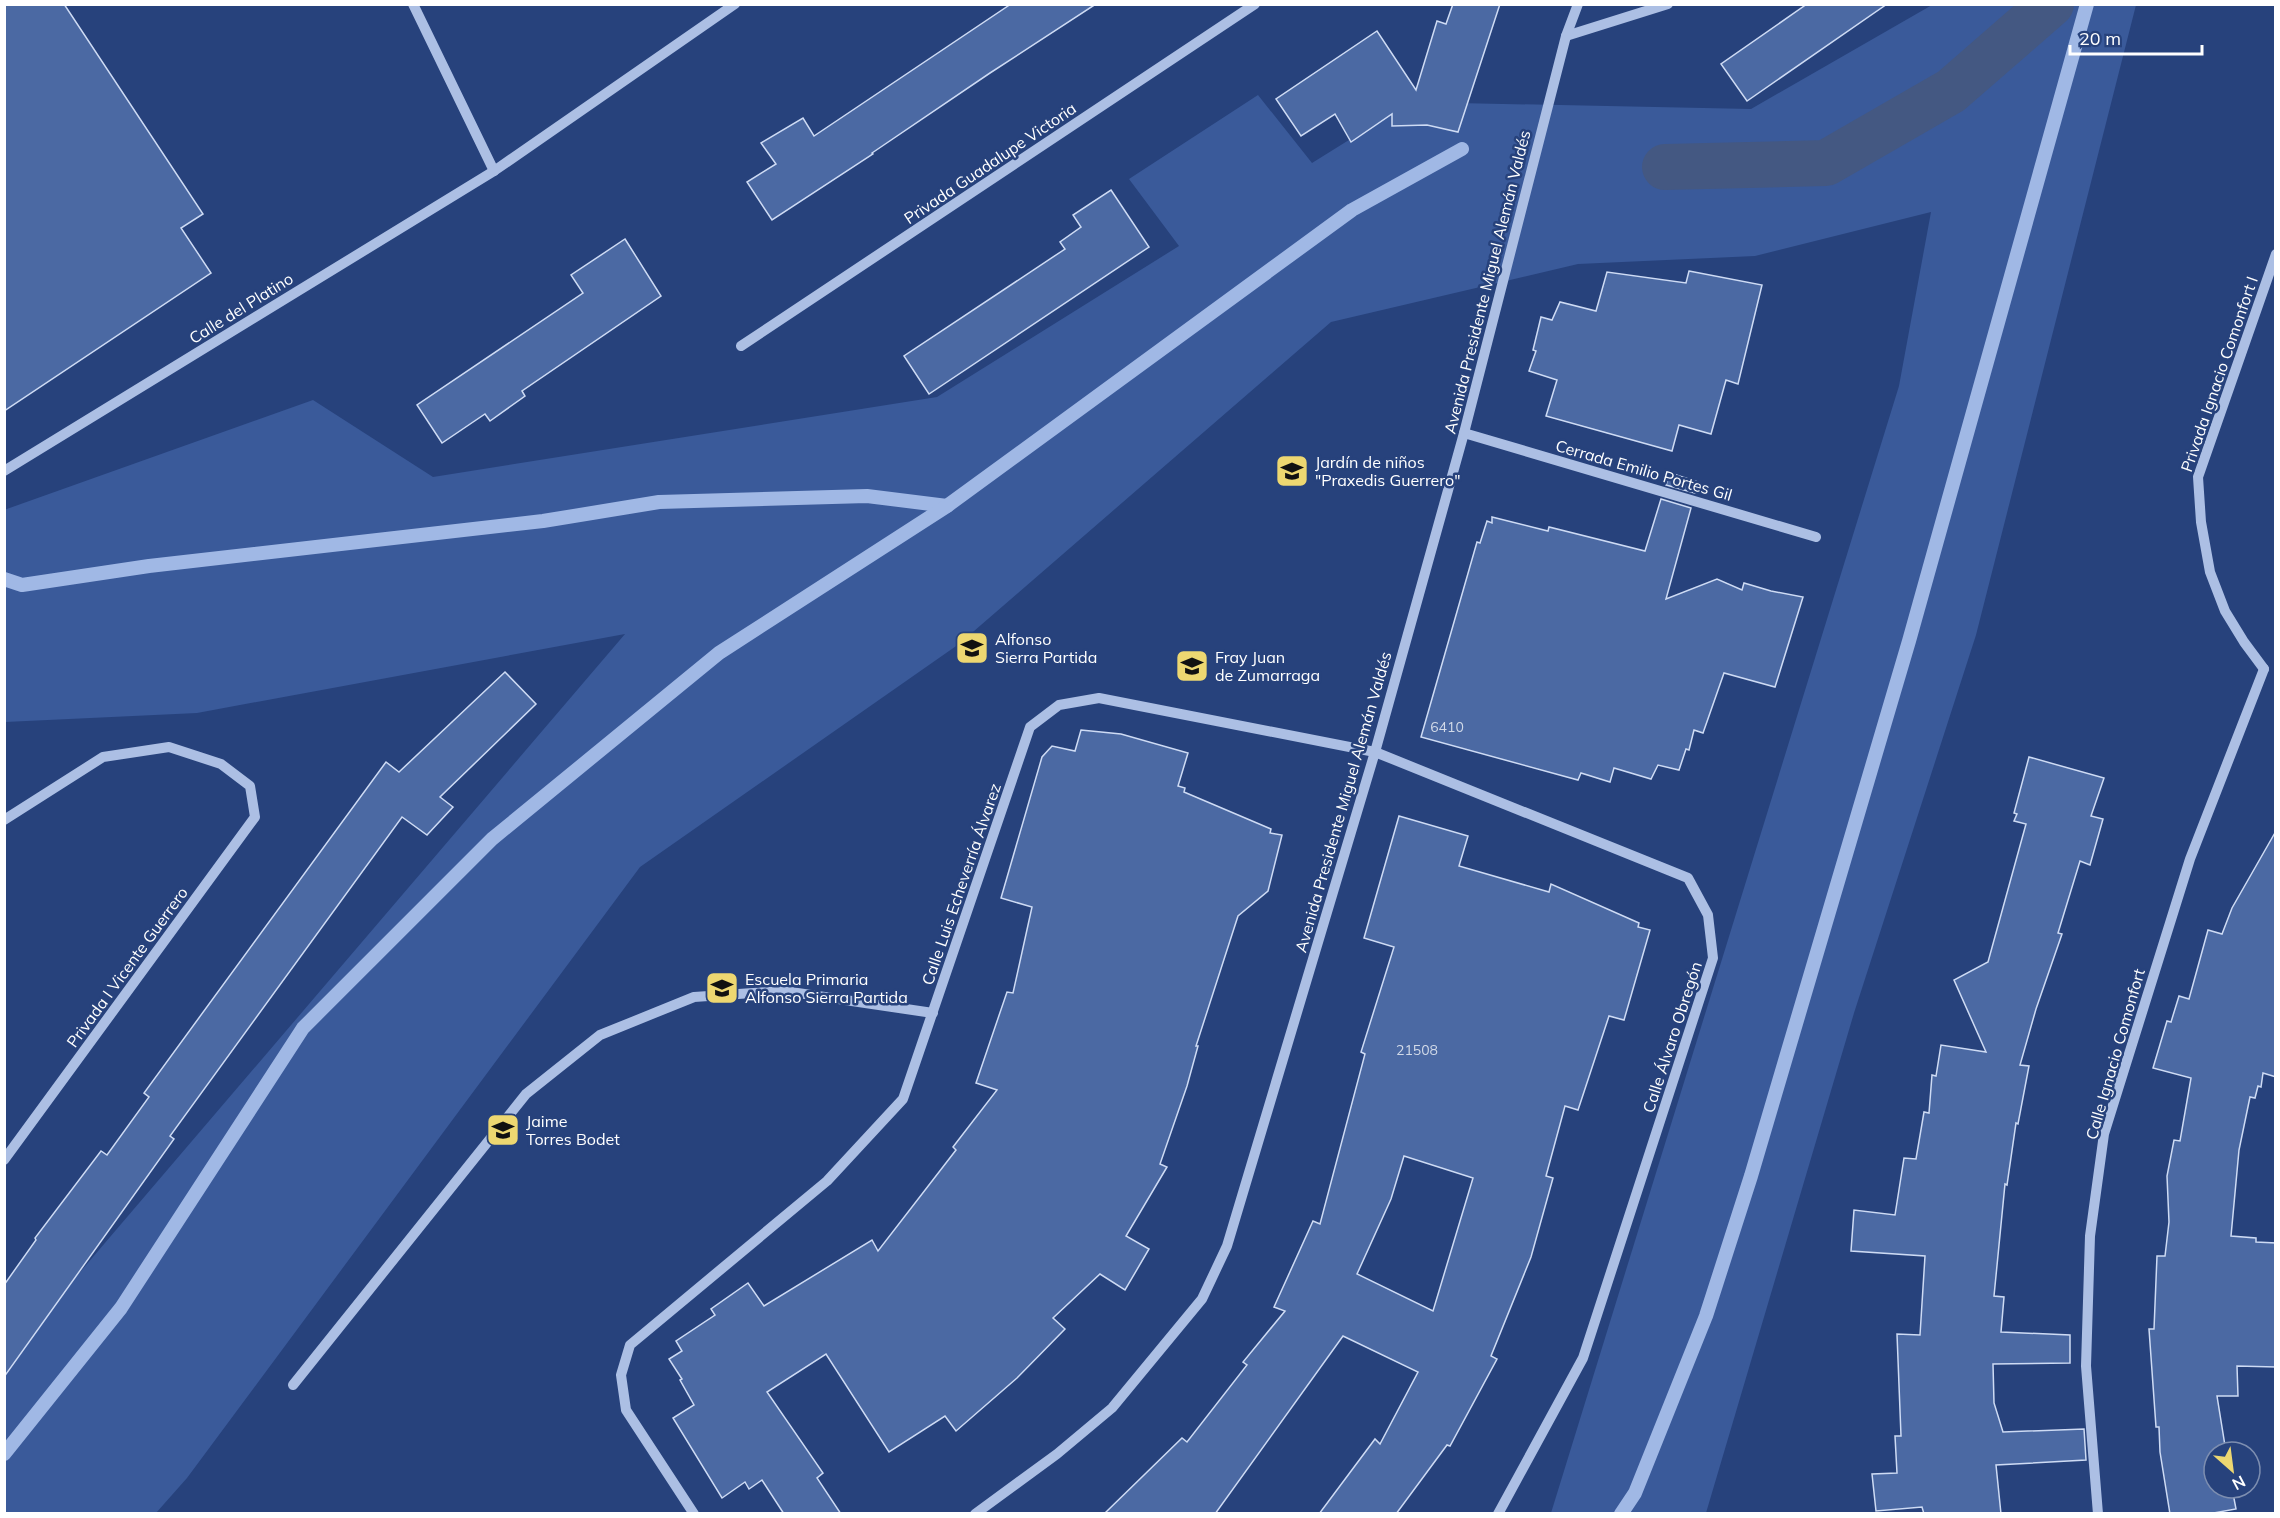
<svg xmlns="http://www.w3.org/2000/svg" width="2280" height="1518" viewBox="0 0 2280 1518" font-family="Mulish,sans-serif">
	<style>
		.green { fill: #3a5a9a }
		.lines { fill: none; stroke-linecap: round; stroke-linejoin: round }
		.stream { stroke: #a0b8e5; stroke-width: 14 }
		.canal { stroke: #445882; stroke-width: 46 }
		.building { fill: #4b69a3; stroke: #cedbf4; stroke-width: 1.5; fill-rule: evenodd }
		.minor { stroke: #acbfe4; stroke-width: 10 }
		.labels { text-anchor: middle; stroke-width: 5; stroke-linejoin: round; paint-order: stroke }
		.number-label { font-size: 14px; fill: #d2dae8 }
		.street-label { font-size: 16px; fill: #fff; stroke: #27427c }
		.poi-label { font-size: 16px; fill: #fff; stroke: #27427c; text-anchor: start }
	</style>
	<rect width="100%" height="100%" fill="#27427c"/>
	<!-- green -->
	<polygon class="green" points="1932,5 2136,5 1976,635 1854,1013 1706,1513 1551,1513 1899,386 1931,212 1755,256 1578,264 1331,322 959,644 640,867 187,1478 156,1513 5,1513 5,1360 625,634 197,713 5,722 4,510 313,400 433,477 937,397 1179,246 1129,179 1258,95 1312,163 1410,102 1751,109"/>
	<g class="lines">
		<!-- stream -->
		<g class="stream">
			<polyline points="4,579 22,585 149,566 543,521 659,502 867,496 947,506"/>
			<polyline points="4,1454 121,1308 303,1028 492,839 719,653 947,506 1352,210 1462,149"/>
			<polyline points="1621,1514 1635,1493 1706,1316 1751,1176 1909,641 2087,4"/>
		</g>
		<!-- canal -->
		<polyline class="canal" points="1665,167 1826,163 1951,91 2051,4"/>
	</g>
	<!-- building -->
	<g class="building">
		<polygon points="4,4 64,4 203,214 181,228 211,273 4,411"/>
		<polygon points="1011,4 1096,4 990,73 872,153 873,154 772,220 747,182 776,164 761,143 803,118 814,136"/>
		<polygon points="1453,4 1500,4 1458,132 1427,125 1392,126 1392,114 1351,142 1335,114 1301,136 1276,99 1377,31 1416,90 1437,21 1446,24"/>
		<polygon points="1807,4 1887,4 1747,101 1721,64"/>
		<polygon points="1111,190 1149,247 929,394 904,356 1065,249 1060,242 1081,227 1073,215"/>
		<polygon points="625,239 661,296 522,391 525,396 490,421 485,414 442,443 417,405 583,293 571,275"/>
		<polygon points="1689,271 1762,285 1738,384 1726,380 1711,434 1679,425 1672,451 1546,416 1557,380 1529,371 1536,351 1533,350 1541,317 1552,320 1560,302 1596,311 1607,272 1686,283"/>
		<polygon points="1670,473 1698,482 1695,493 1666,485"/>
		<polygon points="1661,499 1691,508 1666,599 1717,579 1742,590 1744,583 1771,591 1803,597 1775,687 1724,673 1703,733 1694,730 1689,750 1686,749 1679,770 1658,765 1651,779 1614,768 1610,782 1581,773 1578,780 1421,737 1477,542 1480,543 1487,521 1492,523 1492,517 1548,531 1549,527 1645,551"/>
		<polygon points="505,672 536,704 440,797 453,807 427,835 402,817 170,1136 174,1139 4,1377 4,1285 36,1240 35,1238 101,1151 107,1155 149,1097 144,1093 386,762 399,772"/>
		<polygon points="1081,730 1121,734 1188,753 1178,786 1185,788 1184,792 1271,829 1270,833 1282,835 1268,891 1238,916 1196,1046 1198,1046 1187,1086 1160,1164 1167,1167 1126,1236 1149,1249 1125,1290 1100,1274 1053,1318 1065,1329 1017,1378 956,1431 945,1416 889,1452 826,1354 767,1392 823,1473 817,1478 841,1514 784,1514 762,1480 749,1489 745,1482 722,1498 673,1418 694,1405 680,1380 682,1379 669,1359 682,1351 676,1341 715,1315 711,1309 748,1283 764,1306 872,1240 878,1251 956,1150 953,1147 997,1090 976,1083 1007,992 1013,993 1032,907 1001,898 1042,757 1052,746 1075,751"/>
		<polygon points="2029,757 2104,778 2091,816 2103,819 2090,865 2080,861 2058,933 2062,934 2036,1009 2020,1065 2029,1066 2018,1124 2016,1123 2007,1185 2005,1184 1994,1296 2004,1297 2001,1332 2070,1335 2070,1363 1993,1364 1994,1403 2003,1432 2084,1429 2086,1460 1996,1465 2001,1514 1924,1514 1922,1507 1876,1511 1872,1474 1897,1473 1895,1436 1901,1436 1897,1334 1920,1335 1925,1256 1851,1251 1854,1210 1895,1215 1904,1158 1916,1159 1924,1112 1929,1113 1932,1075 1936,1076 1941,1045 1986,1052 1954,980 1988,962 2026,824 2014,821 2017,814 2014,813"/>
		<path d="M1399 816 1468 836 1459 866 1549 892 1551 884 1639 923 1638 927 1650 930 1624 1020 1609 1016 1578 1110 1565 1106 1546 1176 1553 1178 1531 1257 1491 1356 1497 1359 1450 1446 1447 1445 1396 1514H1319L1375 1439 1380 1444 1418 1372 1343 1336 1215 1514H1104L1182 1438 1187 1442 1247 1365 1243 1362 1285 1311 1274 1307 1313 1221 1320 1224 1365 1054 1361 1052 1394 947 1364 938ZM1404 1156 1473 1178 1433 1311 1357 1274 1391 1199Z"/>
		<polygon points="2276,831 2276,1077 2263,1073 2261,1087 2258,1086 2255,1098 2250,1097 2239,1150 2231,1236 2256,1238 2256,1242 2276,1243 2276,1367 2237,1366 2238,1396 2217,1396 2226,1452 2214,1452 2214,1488 2232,1488 2236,1509 2208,1514 2170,1514 2160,1452 2159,1427 2156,1427 2149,1329 2154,1329 2157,1256 2165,1256 2169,1222 2167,1176 2174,1140 2180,1141 2191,1078 2153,1068 2167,1021 2171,1022 2179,996 2189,999 2208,930 2222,934 2232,908"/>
	</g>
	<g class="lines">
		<!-- minor -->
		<g class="minor">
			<polyline points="413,4 494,171"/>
			<polyline points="1566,36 1668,4"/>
			<polyline points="741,346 1255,4"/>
			<polyline points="1464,433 1816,537"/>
			<polyline points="4,471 494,171 735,4"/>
			<polyline points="2264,669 2244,642 2225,611 2210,572 2201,522 2198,477 2276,254"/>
			<polyline points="4,820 103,757 169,747 221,764 250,786 255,817 4,1160"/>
			<polyline points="293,1385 526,1094 600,1035 694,997 784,991 933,1013"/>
			<polyline points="694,1514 626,1410 621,1375 630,1345 827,1181 903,1099 1030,727 1059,705 1099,698 1375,752 1688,878 1708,915 1713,958 1583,1358 1498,1514"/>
			<polyline points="975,1514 1057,1454 1112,1408 1202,1299 1227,1246 1375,752 1464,433 1566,36 1578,4"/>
			<polyline points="2098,1514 2086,1366 2090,1236 2104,1134 2190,859 2264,669"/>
		</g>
	</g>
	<!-- icons -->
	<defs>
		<g id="school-square" transform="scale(1.725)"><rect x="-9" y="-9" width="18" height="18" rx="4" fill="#edd771" stroke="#27427c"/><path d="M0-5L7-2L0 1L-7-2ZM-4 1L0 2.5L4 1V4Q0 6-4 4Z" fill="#111"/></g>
	</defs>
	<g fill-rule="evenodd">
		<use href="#school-square" x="1292" y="471"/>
		<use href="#school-square" x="972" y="648"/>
		<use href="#school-square" x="1192" y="666"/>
		<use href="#school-square" x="722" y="988"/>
		<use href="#school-square" x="503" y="1130"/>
	</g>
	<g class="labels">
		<!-- number labels -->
		<g class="number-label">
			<text x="1447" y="732">6410</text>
			<text x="1417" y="1055">21508</text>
		</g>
		<!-- street labels -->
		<g class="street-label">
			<text transform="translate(990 163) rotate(-34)" y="6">Privada Guadalupe Victoria</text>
			<text transform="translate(1487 282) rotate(-76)" y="6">Avenida Presidente Miguel Alemán Valdés</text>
			<text transform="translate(241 308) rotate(-32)" y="6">Calle del Platino</text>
			<text transform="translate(2219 374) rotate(-71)" y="6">Privada Ignacio Comonfort I</text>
			<text transform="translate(1644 470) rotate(16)" y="6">Cerrada Emilio Portes Gil</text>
			<text transform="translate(1343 802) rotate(-74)" y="6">Avenida Presidente Miguel Alemán Valdés</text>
			<text transform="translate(961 884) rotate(-71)" y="6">Calle Luis Echeverría Álvarez</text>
			<text transform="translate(127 967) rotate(-54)" y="6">Privada I Vicente Guerrero</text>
			<text transform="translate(1672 1037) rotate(-72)" y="6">Calle Álvaro Obregón</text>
			<text transform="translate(2115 1054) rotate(-74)" y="6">Calle Ignacio Comonfort</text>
		</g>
		<!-- poi labels -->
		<g class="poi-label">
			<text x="1315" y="468">Jardín de niños<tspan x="1315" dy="18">"Praxedis Guerrero"</tspan></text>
			<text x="995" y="645">Alfonso<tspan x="995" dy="18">Sierra Partida</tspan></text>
			<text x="1215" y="663">Fray Juan<tspan x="1215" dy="18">de Zumarraga</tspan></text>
			<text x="745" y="985">Escuela Primaria<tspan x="745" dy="18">Alfonso Sierra Partida</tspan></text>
			<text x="526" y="1127">Jaime<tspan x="526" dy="18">Torres Bodet</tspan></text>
		</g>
	</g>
	<!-- border -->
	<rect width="2280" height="1518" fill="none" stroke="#ffffff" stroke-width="12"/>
	<!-- north arrow -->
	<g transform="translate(2232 1470) rotate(152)"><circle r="28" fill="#27427c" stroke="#7d8eb0" stroke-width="1.5"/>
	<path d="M0-4.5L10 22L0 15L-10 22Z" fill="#edd771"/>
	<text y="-9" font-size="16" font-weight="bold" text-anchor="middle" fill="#ffffff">N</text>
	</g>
	<!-- scale -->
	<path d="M2070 45v9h132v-9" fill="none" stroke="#ffffff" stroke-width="3"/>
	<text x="2079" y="45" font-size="18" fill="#ffffff" stroke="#27427c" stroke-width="4.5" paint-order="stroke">20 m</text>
</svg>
